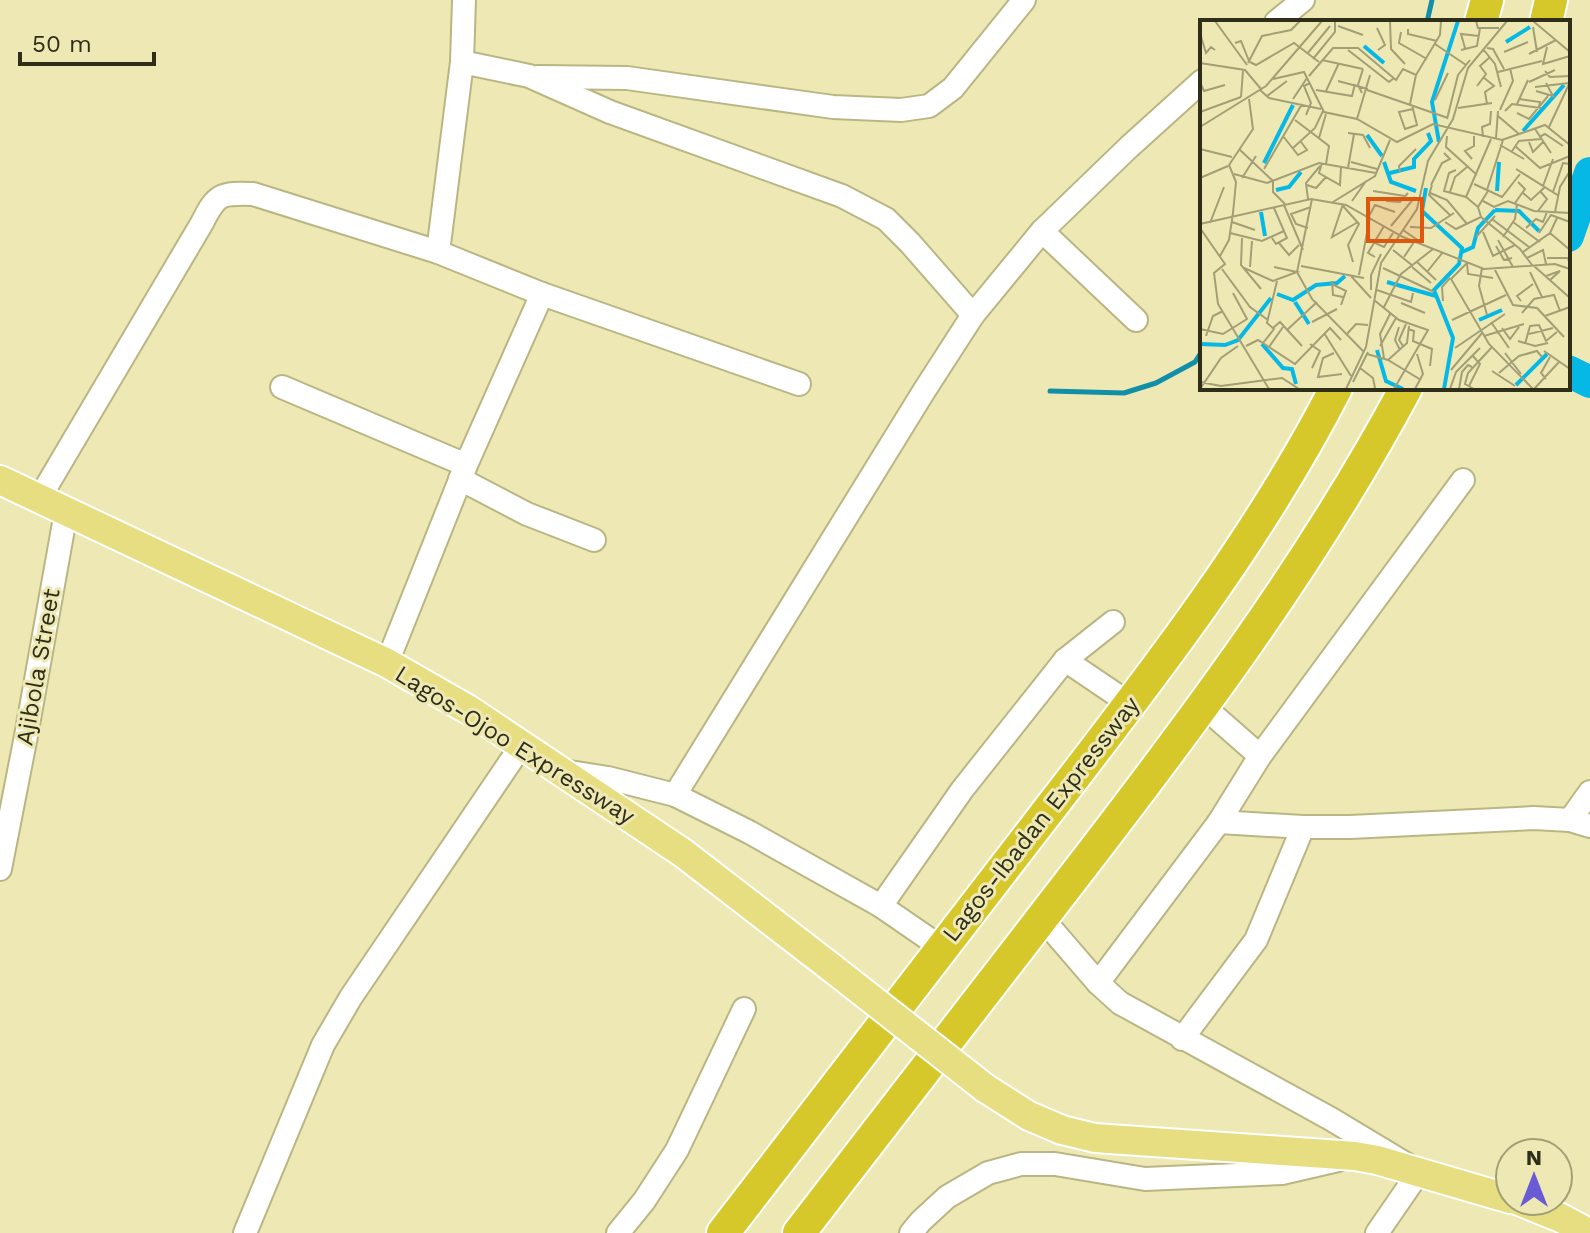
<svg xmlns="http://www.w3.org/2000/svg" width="1590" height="1233" viewBox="0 0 1590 1233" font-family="'Work Sans',sans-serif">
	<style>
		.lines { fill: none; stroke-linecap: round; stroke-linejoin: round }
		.stream { stroke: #128fa8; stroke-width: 5 }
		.river { stroke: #06b8e5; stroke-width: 32 }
		.minor-casing { stroke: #bab683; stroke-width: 26 }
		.major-casing { stroke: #fff; stroke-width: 32 }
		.highway-casing { stroke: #fff; stroke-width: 36 }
		.minor { stroke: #fff; stroke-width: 22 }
		.major { stroke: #e6de80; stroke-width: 28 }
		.highway { stroke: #d6c82b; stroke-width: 32 }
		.major-bridge-casing { stroke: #fff; stroke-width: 32; stroke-linecap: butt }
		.major-bridge { stroke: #e6de80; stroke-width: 28 }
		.labels { text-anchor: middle; stroke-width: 6; stroke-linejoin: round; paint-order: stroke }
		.street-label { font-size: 24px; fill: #2f2e19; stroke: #eee9b4 }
		.inset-river { fill: none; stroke: #06b8e5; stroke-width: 4 }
		.inset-road { fill: none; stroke: #a29e76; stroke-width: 2 }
		.view { fill: #df570d; fill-opacity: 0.15; stroke: #df570d; stroke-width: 4 }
		.inset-edge { fill: none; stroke: #2f2e19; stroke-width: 4 }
	</style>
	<rect width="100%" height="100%" fill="#eee9b4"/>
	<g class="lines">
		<!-- stream -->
		<g class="stream">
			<polyline points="1427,22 1432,0"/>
			<polyline points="1050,391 1124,393 1156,383 1195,362 1202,351"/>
		</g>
		<!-- river -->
		<g class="river">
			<polyline points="1568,236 1590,173"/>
			<polyline points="1568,371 1590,382"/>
		</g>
		<!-- minor casing -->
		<g class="minor-casing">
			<g id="minor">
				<polyline points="1276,22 1303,0"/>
				<polyline points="462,62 529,76 610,112 842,196 886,219 910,243 973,315"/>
				<polyline points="538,77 627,78 833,107 901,110 929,106 953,88 1024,0"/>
				<polyline points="1042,231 1136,320"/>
				<polyline points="438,252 462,62 464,0"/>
				<polyline points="282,387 466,465"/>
				<polyline points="460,479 527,514 594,540"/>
				<path d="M39 499 202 223C217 193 221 193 253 194L438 252 542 294 799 384"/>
				<polyline points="1065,660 1130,704"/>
				<polyline points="387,663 466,465 542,294"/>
				<polyline points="1203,706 1260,756"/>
				<polyline points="563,771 608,778 675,795 749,832 881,906 942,948"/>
				<polyline points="675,795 924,391 973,315 1042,231 1129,147 1202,81"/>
				<polyline points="1570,820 1590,792"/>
				<polyline points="1219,822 1303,827 1350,827 1534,818 1570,820 1590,826"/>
				<polyline points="0,869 26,736 66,512"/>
				<polyline points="881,906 962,790 1065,660 1113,622"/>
				<polyline points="1042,918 1098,983 1120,1003 1331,1119 1419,1172 1377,1233"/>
				<polyline points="1098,983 1219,822 1260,756 1463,480"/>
				<polyline points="1182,1039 1256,940 1303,827"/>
				<polyline points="245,1233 323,1045 351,997 521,746"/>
				<polyline points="618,1233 644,1201 677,1150 744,1009"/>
				<polyline points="911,1233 921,1221 947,1197 988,1173 1021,1164 1055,1164 1145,1179 1282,1173 1338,1160"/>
			</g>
		</g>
		<!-- major casing -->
		<g class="major-casing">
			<g id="major">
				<polyline points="0,480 387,663 469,710 683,853 832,968"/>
				<polyline points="985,1088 1029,1116 1062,1130 1095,1138 1355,1156 1377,1160 1510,1199"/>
				<polyline points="1519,1201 1561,1218 1589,1233"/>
			</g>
		</g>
		<!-- highway casing -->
		<g class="highway-casing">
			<g id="highway">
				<polyline points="1481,22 1487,0"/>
				<polyline points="1546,22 1551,0"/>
				<path d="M723 1233C830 1094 937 955 1044 816 1149 680 1257 542 1336 388"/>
				<path d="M799 1233C889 1116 979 1000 1069 883 1191 725 1312 564 1406 388"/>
			</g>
		</g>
		<!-- minor -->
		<use href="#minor" class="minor"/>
		<!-- major -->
		<use href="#major" class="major"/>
		<!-- highway -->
		<use href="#highway" class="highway"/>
		<!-- major-bridge casing -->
		<g class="major-bridge-casing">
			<polyline id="major-bridge" points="832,968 985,1088"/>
		</g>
		<!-- major-bridge -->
		<use href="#major-bridge" class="major-bridge"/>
	</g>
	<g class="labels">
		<!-- street labels -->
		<g class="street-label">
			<text transform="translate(38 667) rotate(-80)" y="8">Ajibola Street</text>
			<text transform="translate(515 745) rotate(32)" y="8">Lagos-Ojoo Expressway</text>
			<text transform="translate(1041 819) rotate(-52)" y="8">Lagos-Ibadan Expressway</text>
		</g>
	</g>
	<!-- overview -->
	<g transform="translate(1200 20)">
		<rect width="370" height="370" fill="#eee9b4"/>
		<path class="inset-river" d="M306 22 330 7M164 26 184 43M323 111 364 65M167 115 182 136M239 122 232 82 258 1M184 142 191 162 216 171M64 143 93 85M190 153 214 147V139L231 121 228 113M226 168 222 191 262 228 259 244 234 270 253 318 244 369M76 170 89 167 101 152M297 171 299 142M295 190 319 191 339 211M61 192 65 216M262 232 273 227 278 208 295 190M187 262 236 276M77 274 93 280 116 265 137 263 145 256M95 282 109 304M279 300 302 290M0 324 25 325 38 320 71 278M62 324 83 348 92 349 96 364M177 330 186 361 203 369M316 365 347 334"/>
		<path class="inset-road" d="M15 1 47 45M190 1 191 29 205 44M276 1 278 8H299M333 1 370 32M138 6 163 15M333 7 337 32M177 8 185 25 178 30M208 9V14L237 21M201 12 199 23 227 39M0 13 6 33 11 27 15 30M35 23 41 21 49 41M235 24 266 45M347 27 343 44 370 36M265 28 261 14 279 16M287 28 293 29 304 49M283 29 295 44 301 67M148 30 189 62 194 58M261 30 277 26 280 8M304 32 328 22M107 34 130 6M329 34 356 20M113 39 135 12V1M122 40 163 49M50 42 56 45 94 23 119 42M0 43 45 50 61 69M48 43 62 16 91 10 100 1M345 51 350 57 370 56M298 52 342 41M109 56 133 28H158L196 60 203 49 216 55 240 15 241 1M283 57 294 66 285 72 287 84M73 59 104 52 124 92 157 99 197 122 233 104 302 120 345 105 370 125M138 61 168 69M0 62 4 71 25 65M329 62 355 50M277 66 286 54 280 46 290 37M335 67 369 63M60 70 69 78 121 89M116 70 152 76 155 64M167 70 248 98M126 71 139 43M336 71 353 76 346 63M162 73 158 65 163 49M67 76 87 61M41 77 43 51M93 79 107 58M319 79 340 82 339 87M235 80 248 53M210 84 216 55M317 84 328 60M212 85 217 105 205 109 199 92 213 89M258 88 292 83M300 90 313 61 310 48M305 91 312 84 341 88M0 92 41 77M317 93 329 99 348 76M106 95 111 83 104 66 110 63M298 96 319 114M157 99 170 55M247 99 258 55 270 40M95 100 129 126 126 144M0 107 66 66 122 1M349 107 370 62M335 109 351 133M148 113 163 115 170 128M83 116 98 135 107 130 101 122M247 116 246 127 277 155M283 117 282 107 290 104 291 91M339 117 345 114 363 126M119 118 126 94M296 118 298 91M329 122 333 132 343 122M300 125 324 139M315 126 340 148 370 136M93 128 115 108 123 91M0 129 32 137M39 129 73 161M312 131 319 121 341 119M272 139 265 131 274 126V116M151 142 177 149M122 143 119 153 140 165 141 147M148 148 154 114M64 149 102 84M316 149 359 176M256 150 249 153 244 171 266 177 278 187M200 152 199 146 216 129M34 154 67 163 119 143 176 153M0 158 28 146M42 158 56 136M73 161V172L85 184M274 164 302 177 320 154M107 165 116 168 126 157M231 165 242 143 250 139 244 133M232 165 229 175 251 196M343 166 353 139M287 170 303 120M173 171 205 176M250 172 255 157 267 147M322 172 331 180 345 167M353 172 363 143 370 144M230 173 247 180 267 204M266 177 291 119M108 179 106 163 120 146M112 179 97 252 112 279 163 331M152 181 166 161M186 181 200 182 208 173M283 181 294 187 308 181 334 191 370 193M133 182 175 156 190 120M315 183 325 169 318 162M143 184 132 217 158 202M84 185 103 230M143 186 159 204 148 225 153 242M338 191 347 179 340 171M355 192 360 167 370 151M169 196 175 185 195 192M281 197 320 229 332 245M292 199 329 227M32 202 55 210M245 202 256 209 281 197 278 187 288 171M313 202 340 222M10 203 24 167M0 204 111 179 146 185 203 217 284 249 355 244 370 249M191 206 215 177M210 207 231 208 254 193M0 208 25 244 14 253 18 284 69 369M108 208 96 204 91 194 111 187M326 208 336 199 343 202 347 192M203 210 216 219 204 237M283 212 293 236 315 225M30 213 62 221 84 211M339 213 351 195 370 202M350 213 370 230M276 217 295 196M303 217 315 199 317 184M42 218 41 245 61 269M72 218 76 224 87 218 74 188M298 220 313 247M79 223 89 235 99 225M175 223 184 227 193 213M296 226 304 240 312 238M193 230 213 246M323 232 350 213 357 198M20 236 29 220 33 193 36 162 29 145 53 109 49 79M175 237 168 233 184 206M327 238 343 230 346 244M347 238H368L370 245M217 242 236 260M267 243 251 259 289 324 333 369M267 243 268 254 293 258M101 246 164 258M334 246 370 278M42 247 73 261 97 252 74 247M50 247 52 221M212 247 231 263M183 248 234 272M282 248 279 266 287 295M294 248 313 285 337 288 364 317M22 249 50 287 68 300M227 252 243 232M330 252 342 277M159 255 170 197M151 256 171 278M346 256 360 251 350 260M132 261 133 275 143 277M132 264 146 271 141 285M171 270V255L181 234M177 270 211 282 213 273M174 280 199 300 228 310 194 369M243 281 242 267 250 258M321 281 317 276 333 264M201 283 225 293M184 287 201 254 233 229M322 293 334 279 354 275 360 291M345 296 370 287M252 300 306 275M112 302 137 289M291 302 309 328M199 307 195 320 200 330M73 308 80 302 102 326M302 308 310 319 319 307M0 309 23 314 47 299 33 273M208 309 214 311 213 321 232 329 230 346M87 310 117 282M124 313 151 356M329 314 353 308M146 315 156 304 168 305M6 316 13 296 23 291M284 316 324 304M318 321 335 326 348 323M63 323 74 309 67 303 77 261M110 324 120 331 112 348M325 324 330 306 339 305 346 321 357 312M46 326 58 320 95 344 130 308 141 320M180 326 196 298M203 326 199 320 206 304M69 327 83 307M255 328 305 294M344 331 370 349M134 333 123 338 118 357 142 354M305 333 321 354M167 334 188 340 221 360M184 338 180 314 190 294M188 340 207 323 209 306M160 348 173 358 175 368M251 350 282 313M292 351 315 366M299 353 319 336 337 331 342 337M346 359 341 353 350 337M0 362 21 366 82 358 99 369M153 362 168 332M269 366 280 344 272 335M0 369 21 338 38 326M146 369 166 327 181 243 217 189 228 141 253 99 268 48 307 1M215 369 223 354 217 334M250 369 256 352 280 328M259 369 262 352 268 345 272 347M274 369 265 364 268 353 292 327M334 369 359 342"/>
		<path class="view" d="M168 179H222V221H168Z"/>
		<rect width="370" height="370" class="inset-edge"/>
	</g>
	<!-- north arrow -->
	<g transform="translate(1534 1177)"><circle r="38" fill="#eee9b4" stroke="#a29e76" stroke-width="2"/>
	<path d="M0-6L14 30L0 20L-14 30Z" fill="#685bd4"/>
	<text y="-12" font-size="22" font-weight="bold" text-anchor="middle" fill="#2f2e19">N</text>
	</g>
	<!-- scale -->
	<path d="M20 52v12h134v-12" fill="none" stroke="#2f2e19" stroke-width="4"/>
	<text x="32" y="52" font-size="24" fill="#2f2e19" stroke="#eee9b4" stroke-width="6" paint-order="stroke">50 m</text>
</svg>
